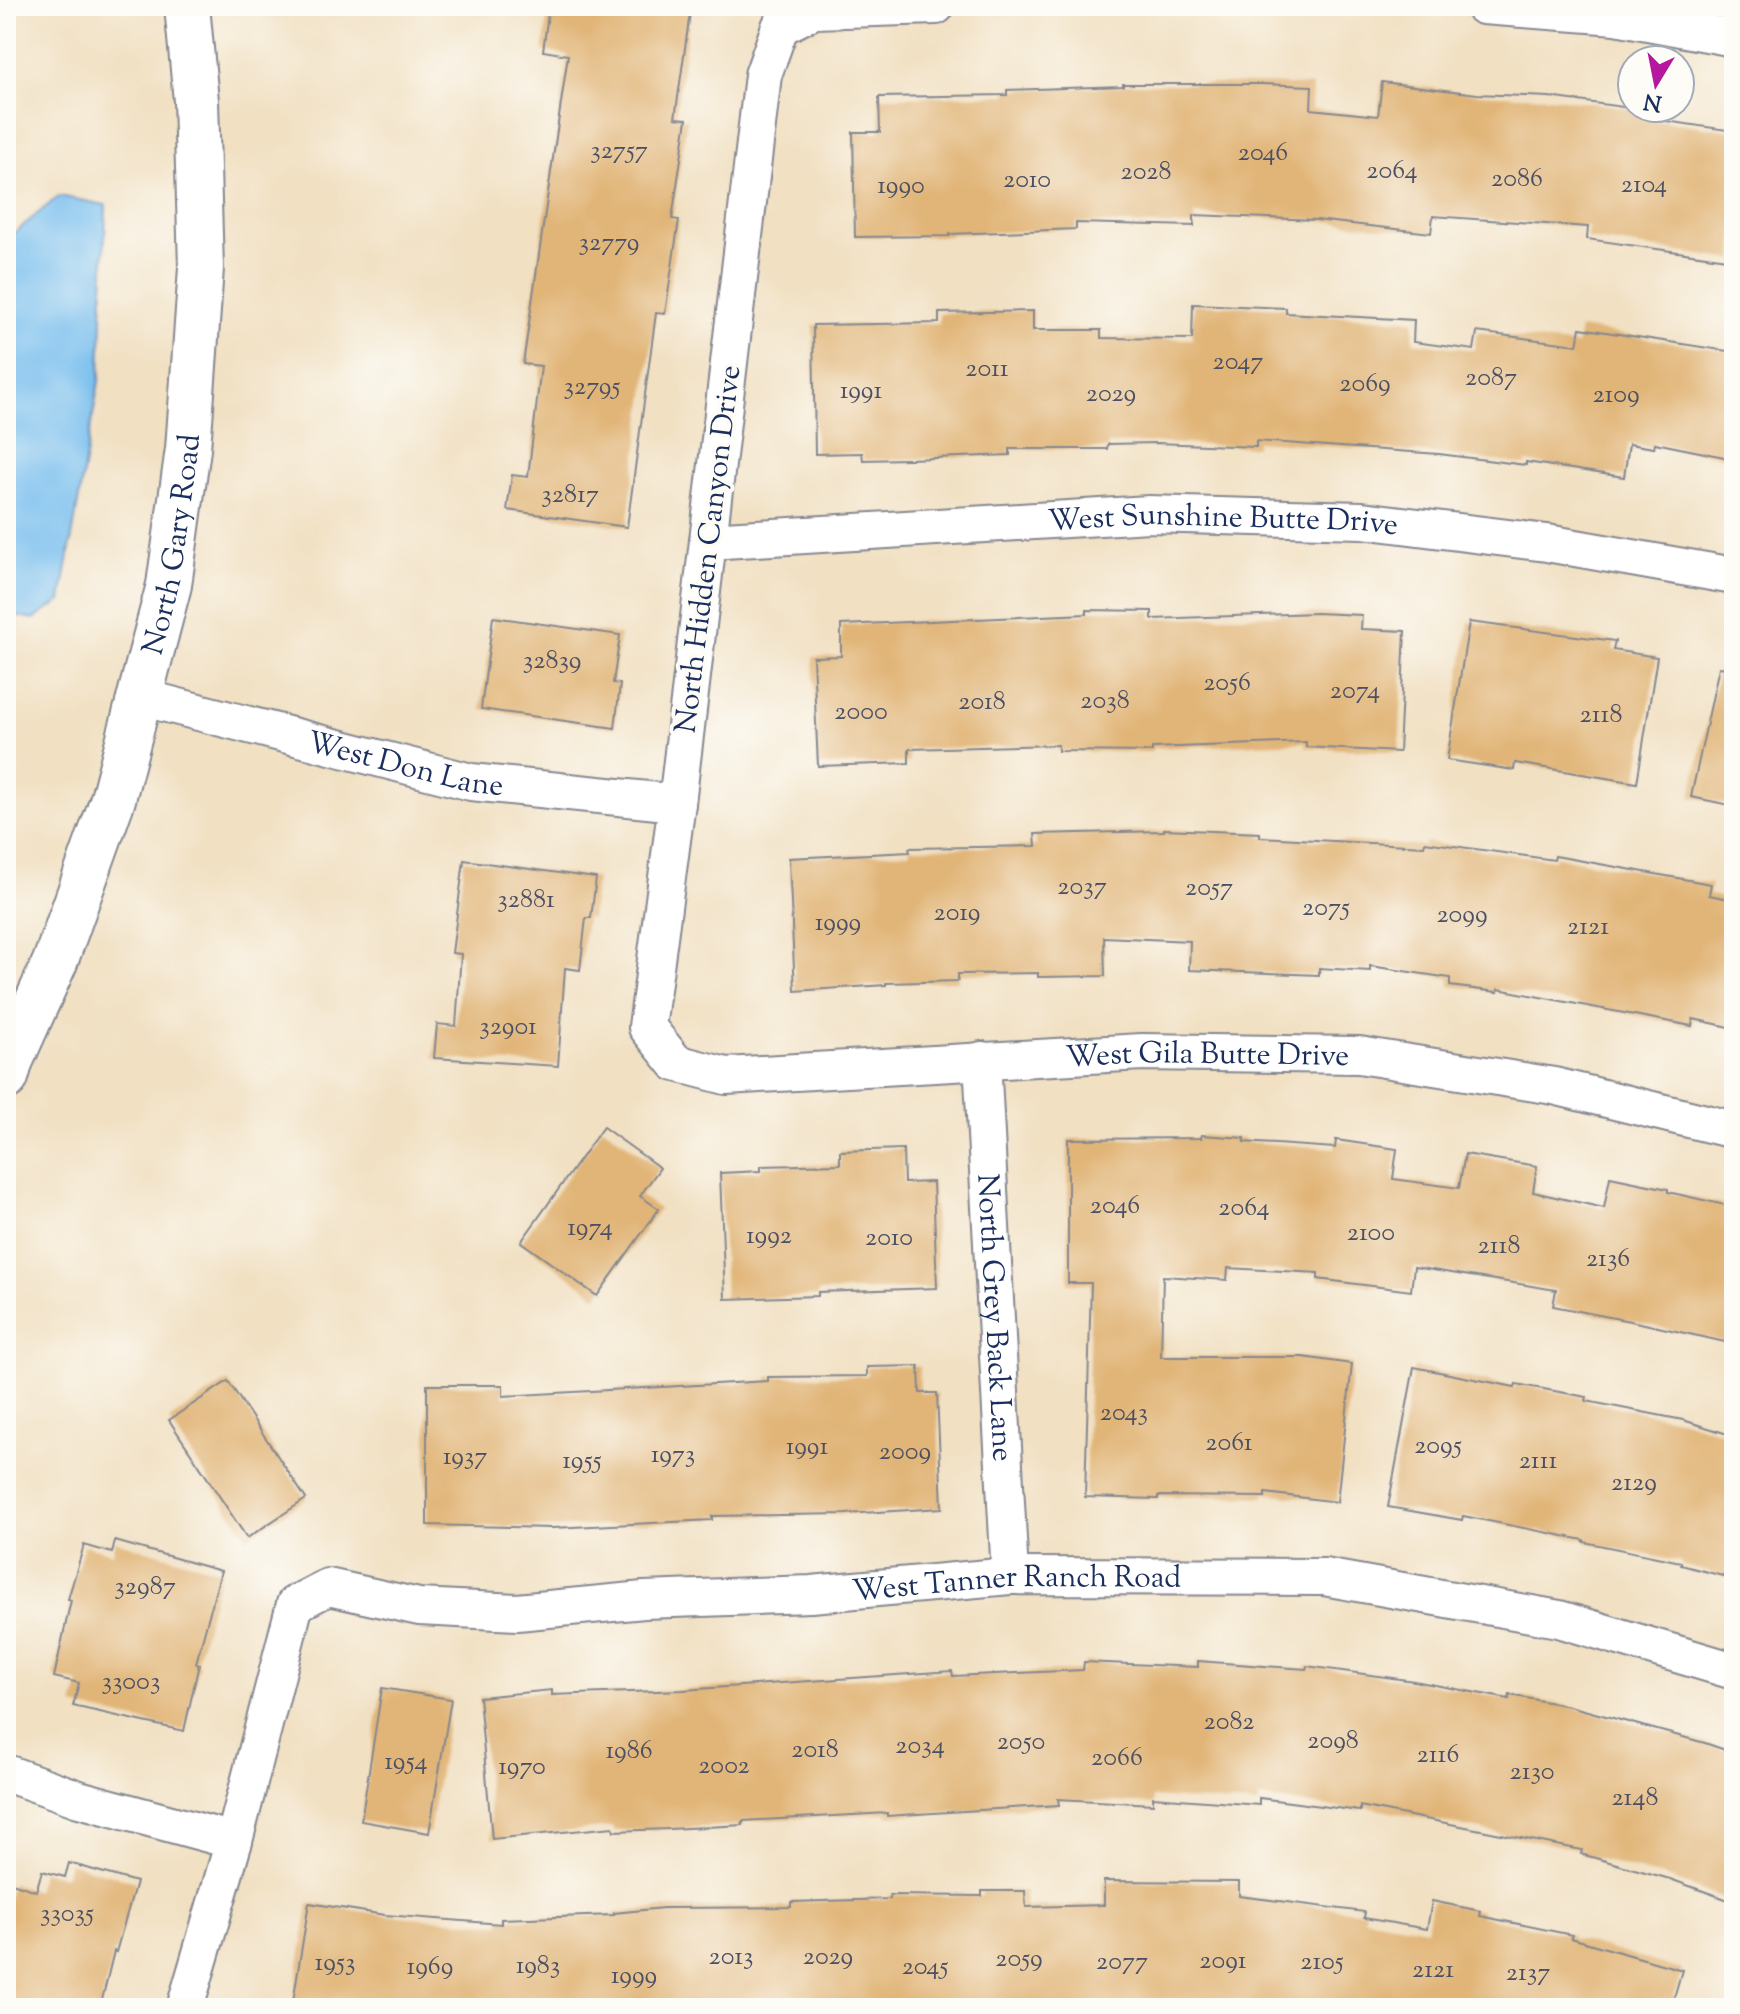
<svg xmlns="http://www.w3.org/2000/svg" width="1740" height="2014" viewBox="0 0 1740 2014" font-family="'Sorts Mill Goudy',serif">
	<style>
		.water { fill: #77beee; stroke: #4976a6; stroke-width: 2 }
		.building { fill: #e1b578 }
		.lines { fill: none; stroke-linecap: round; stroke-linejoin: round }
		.street-casing { stroke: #868890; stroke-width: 40 }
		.secondary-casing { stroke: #868890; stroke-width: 48 }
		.street { stroke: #fff; stroke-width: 36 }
		.secondary { stroke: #fff; stroke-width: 44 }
		.labels { text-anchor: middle; stroke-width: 8; stroke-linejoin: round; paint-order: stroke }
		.number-label { font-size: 26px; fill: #4c5064 }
		.street-label { font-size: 30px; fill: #1b2f5e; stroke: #fdfcf7 }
	</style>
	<rect width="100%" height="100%" fill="#fdfcf7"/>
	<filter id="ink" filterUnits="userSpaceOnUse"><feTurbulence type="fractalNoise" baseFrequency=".0125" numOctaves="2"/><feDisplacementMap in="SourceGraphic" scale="16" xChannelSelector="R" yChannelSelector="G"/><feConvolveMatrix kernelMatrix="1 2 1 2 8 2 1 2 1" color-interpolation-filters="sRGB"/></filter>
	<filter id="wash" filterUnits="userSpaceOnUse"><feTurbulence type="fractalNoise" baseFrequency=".006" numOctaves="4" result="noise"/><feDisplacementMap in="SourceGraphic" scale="32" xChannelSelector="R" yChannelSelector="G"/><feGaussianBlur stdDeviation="1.8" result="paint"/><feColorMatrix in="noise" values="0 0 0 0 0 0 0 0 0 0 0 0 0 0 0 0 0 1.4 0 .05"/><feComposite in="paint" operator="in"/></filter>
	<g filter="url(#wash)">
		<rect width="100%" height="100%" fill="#f1e0c2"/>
		<!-- water -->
		<polygon class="water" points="59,196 106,205 100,375 61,601 34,619 6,614 6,240"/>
		<g id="blocks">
			<!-- building -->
			<g class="building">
				<polygon points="549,6 691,6 675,118 687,119 672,219 679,220 665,314 656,313 627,527 507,510 512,475 528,477 541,366 523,364 568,55 543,51"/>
				<polygon points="1382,82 1477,94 1549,97 1653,111 1652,119 1734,131 1734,260 1587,239 1588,227 1433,216 1431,233 1316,220 1194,215 1194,226 1076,223 1076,229 950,234 950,236 855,237 853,132 880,132 879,97 1007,95 1007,90 1123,86 1123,84 1262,84 1312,86 1311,109 1378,116"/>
				<polygon points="1193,304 1286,308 1286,313 1414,320 1413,342 1474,350 1477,332 1577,345 1580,328 1734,352 1734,459 1655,443 1654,448 1629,444 1624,477 1526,462 1526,465 1439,454 1256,441 1256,447 1156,443 1108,444 1107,449 1010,449 1010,455 909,459 863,460 862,453 815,454 813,325 939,323 939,313 1033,311 1033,330 1101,330 1101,338 1192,339"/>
				<polygon points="1087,610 1152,611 1152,619 1316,613 1362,615 1361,629 1405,631 1399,752 1306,747 1306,742 1152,748 1152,752 1058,751 1058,745 909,749 909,763 818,766 813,657 841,656 841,625 1087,614"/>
				<polygon points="493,617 620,635 613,683 620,684 615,728 481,709"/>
				<polygon points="1469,622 1615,641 1613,650 1657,657 1637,783 1515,763 1514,770 1447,760"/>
				<polygon points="1719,667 1734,669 1734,806 1691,797"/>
				<polygon points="1164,829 1260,833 1260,837 1424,846 1425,842 1554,860 1555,856 1711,884 1709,895 1734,900 1734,1028 1693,1019 1692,1026 1498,989 1498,992 1450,986 1450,978 1370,966 1370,971 1319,968 1319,975 1189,970 1190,941 1104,937 1105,976 1038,977 1038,973 958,974 958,981 886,983 886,985 795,991 789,858 910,852 909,848 1036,846 1035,834 1164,831"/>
				<polygon points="464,860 596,878 591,918 586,918 580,970 565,968 558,1066 434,1058 437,1024 456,1026 461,954 452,953"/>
				<polygon points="603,1127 660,1168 640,1196 659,1209 597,1296 521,1242"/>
				<polygon points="1201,1135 1245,1138 1244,1142 1335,1148 1336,1140 1397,1149 1393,1179 1459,1188 1465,1154 1537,1166 1533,1192 1604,1208 1610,1177 1668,1189 1668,1192 1734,1207 1734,1344 1640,1323 1553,1306 1556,1290 1414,1267 1411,1291 1318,1279 1318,1273 1228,1268 1227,1280 1163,1276 1161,1357 1303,1357 1352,1364 1337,1502 1265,1493 1265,1497 1158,1496 1158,1499 1085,1497 1091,1283 1068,1283 1068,1139 1201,1138"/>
				<polygon points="903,1149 904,1183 933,1182 937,1288 818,1292 818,1296 725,1299 720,1173 761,1171 761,1166 840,1164 840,1151"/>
				<polygon points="919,1366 920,1393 937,1393 942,1508 845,1514 712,1516 712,1520 552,1528 427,1525 427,1385 503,1385 503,1396 768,1381 768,1377 867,1376 867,1367"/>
				<polygon points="1414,1367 1515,1387 1516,1384 1587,1397 1586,1401 1683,1420 1734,1436 1734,1579 1681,1565 1681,1562 1584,1542 1584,1540 1463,1516 1462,1520 1388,1507"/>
				<polygon points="228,1381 306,1499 247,1538 169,1420"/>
				<polygon points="115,1541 221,1571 196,1663 199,1664 184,1731 73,1706 79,1683 54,1677 71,1600 68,1599 84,1545 112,1553"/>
				<polygon points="1198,1661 1306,1669 1307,1666 1414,1681 1509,1699 1510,1695 1569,1706 1705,1743 1734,1753 1734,1902 1670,1879 1581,1854 1582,1850 1360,1806 1360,1811 1259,1798 1259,1805 1153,1797 1153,1804 1058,1799 1059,1805 887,1816 887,1813 743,1821 743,1825 669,1829 614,1831 613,1827 492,1839 479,1697 552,1690 552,1695 683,1690 952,1671 953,1676 1083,1670 1084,1662 1198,1667"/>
				<polygon points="382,1688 451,1699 429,1833 361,1821"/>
				<polygon points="69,1863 136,1882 116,1952 114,1951 100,2008 6,2008 6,1904 12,1883 36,1891 42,1871 65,1877"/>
				<polygon points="1104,1881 1239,1882 1239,1896 1365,1912 1364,1918 1427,1929 1432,1901 1481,1911 1480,1916 1572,1935 1571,1938 1682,1970 1671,2008 292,2008 309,1903 385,1915 501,1924 501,1919 614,1915 614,1913 663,1908 791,1907 791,1902 890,1899 890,1895 982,1896 982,1891 1025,1891 1026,1907 1104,1905"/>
			</g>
		</g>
	</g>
	<g filter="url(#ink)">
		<use href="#blocks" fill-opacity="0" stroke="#868890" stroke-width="2"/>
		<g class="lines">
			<!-- street casing -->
			<g class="street-casing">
				<g id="street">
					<path id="s1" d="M936 6 814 10 780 27 763 75 677 803 647 1027 676 1063 726 1076 1142 1052 1359 1055 1554 1086 1734 1130"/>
					<polyline points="1483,6 1616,16 1734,38"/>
					<path id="s2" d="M708 541 1149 514 1362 520 1547 543 1734 576"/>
					<path id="s3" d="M140 697 471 782 677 803"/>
					<path id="s4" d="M982 1060 1010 1576"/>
					<polyline points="6,1773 79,1799 234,1841"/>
					<path id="s5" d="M185 2008 234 1841 295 1604 328 1587 419 1607 517 1612 644 1600 811 1594 1010 1576 1324 1577 1559 1619 1734 1671"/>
				</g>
			</g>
			<!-- secondary casing -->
			<g class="secondary-casing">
				<g id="secondary">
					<path id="s6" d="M6 1077 11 1060 55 962 113 799 169 585 188 449 201 268 196 101 187 6"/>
				</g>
			</g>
			<!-- street -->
			<use href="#street" class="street"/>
			<!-- secondary -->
			<use href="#secondary" class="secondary"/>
		</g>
	</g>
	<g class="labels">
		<!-- number labels -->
		<g class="number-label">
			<text x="619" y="158">32757</text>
			<text x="1263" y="160">2046</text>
			<text x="1392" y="178">2064</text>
			<text x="1146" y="179">2028</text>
			<text x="1517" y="186">2086</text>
			<text x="1027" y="187">2010</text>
			<text x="1644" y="192">2104</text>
			<text x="901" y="193">1990</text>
			<text x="609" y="250">32779</text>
			<text x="1238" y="369">2047</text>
			<text x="987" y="376">2011</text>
			<text x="1491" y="385">2087</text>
			<text x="1365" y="391">2069</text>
			<text x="592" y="394">32795</text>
			<text x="861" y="398">1991</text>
			<text x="1111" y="401">2029</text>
			<text x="1616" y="402">2109</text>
			<text x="570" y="502">32817</text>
			<text x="552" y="668">32839</text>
			<text x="1227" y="690">2056</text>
			<text x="1355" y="698">2074</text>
			<text x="1105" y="708">2038</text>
			<text x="982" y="709">2018</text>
			<text x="861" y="719">2000</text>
			<text x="1601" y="722">2118</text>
			<text x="1082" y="894">2037</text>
			<text x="1209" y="895">2057</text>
			<text x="526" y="907">32881</text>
			<text x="1326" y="915">2075</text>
			<text x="957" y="920">2019</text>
			<text x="1462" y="922">2099</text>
			<text x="838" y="930">1999</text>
			<text x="1588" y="934">2121</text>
			<text x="508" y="1034">32901</text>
			<text x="1115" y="1213">2046</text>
			<text x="1244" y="1215">2064</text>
			<text x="590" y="1235">1974</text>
			<text x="1371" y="1240">2100</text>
			<text x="769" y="1243">1992</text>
			<text x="889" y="1245">2010</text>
			<text x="1499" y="1253">2118</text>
			<text x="1608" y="1266">2136</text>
			<text x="1124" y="1420">2043</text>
			<text x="1229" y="1450">2061</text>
			<text x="1438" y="1453">2095</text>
			<text x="807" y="1454">1991</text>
			<text x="905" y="1459">2009</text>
			<text x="673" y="1462">1973</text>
			<text x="465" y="1464">1937</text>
			<text x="582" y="1468">1955</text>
			<text x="1538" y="1468">2111</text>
			<text x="1634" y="1490">2129</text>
			<text x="145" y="1594">32987</text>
			<text x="131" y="1689">33003</text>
			<text x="1229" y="1729">2082</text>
			<text x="1333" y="1748">2098</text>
			<text x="1021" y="1749">2050</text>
			<text x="920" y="1753">2034</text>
			<text x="815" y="1757">2018</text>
			<text x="629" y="1758">1986</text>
			<text x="1438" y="1762">2116</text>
			<text x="1117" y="1765">2066</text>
			<text x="406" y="1769">1954</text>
			<text x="724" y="1773">2002</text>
			<text x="522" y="1774">1970</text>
			<text x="1532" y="1779">2130</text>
			<text x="1635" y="1805">2148</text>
			<text x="67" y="1921">33035</text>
			<text x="731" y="1964">2013</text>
			<text x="828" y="1964">2029</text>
			<text x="1019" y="1966">2059</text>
			<text x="1223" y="1968">2091</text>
			<text x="1122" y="1969">2077</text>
			<text x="1322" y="1969">2105</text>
			<text x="335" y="1970">1953</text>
			<text x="538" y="1973">1983</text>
			<text x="430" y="1974">1969</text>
			<text x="925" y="1974">2045</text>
			<text x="1433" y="1977">2121</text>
			<text x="1528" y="1980">2137</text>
			<text x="634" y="1983">1999</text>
		</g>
		<!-- street labels -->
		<g class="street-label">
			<text dy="10" stroke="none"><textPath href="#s2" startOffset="516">West Sunshine Butte Drive</textPath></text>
			<text dy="10" stroke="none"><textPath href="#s6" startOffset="560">North Gary Road</textPath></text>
			<text transform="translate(707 549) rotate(-83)" y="10">North Hidden Canyon Drive</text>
			<text dy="10" stroke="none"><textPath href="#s3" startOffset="274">West Don Lane</textPath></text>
			<text dy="10" stroke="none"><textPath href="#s1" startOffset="1750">West Gila Butte Drive</textPath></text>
			<text dy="10" stroke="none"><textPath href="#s4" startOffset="258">North Grey Back Lane</textPath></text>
			<text dy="10" stroke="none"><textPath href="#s5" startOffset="1148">West Tanner Ranch Road</textPath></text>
		</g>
	</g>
	<!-- margin -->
	<rect width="1740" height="2014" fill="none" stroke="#fdfcf7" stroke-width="32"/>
	<!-- north arrow -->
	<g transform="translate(1656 84) rotate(190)"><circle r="38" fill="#fdfcf7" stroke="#a3aaba" stroke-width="2"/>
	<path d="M0-6L14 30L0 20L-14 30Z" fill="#b5179e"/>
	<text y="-12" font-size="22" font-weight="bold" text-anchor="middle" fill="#1b2f5e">N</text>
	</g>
</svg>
